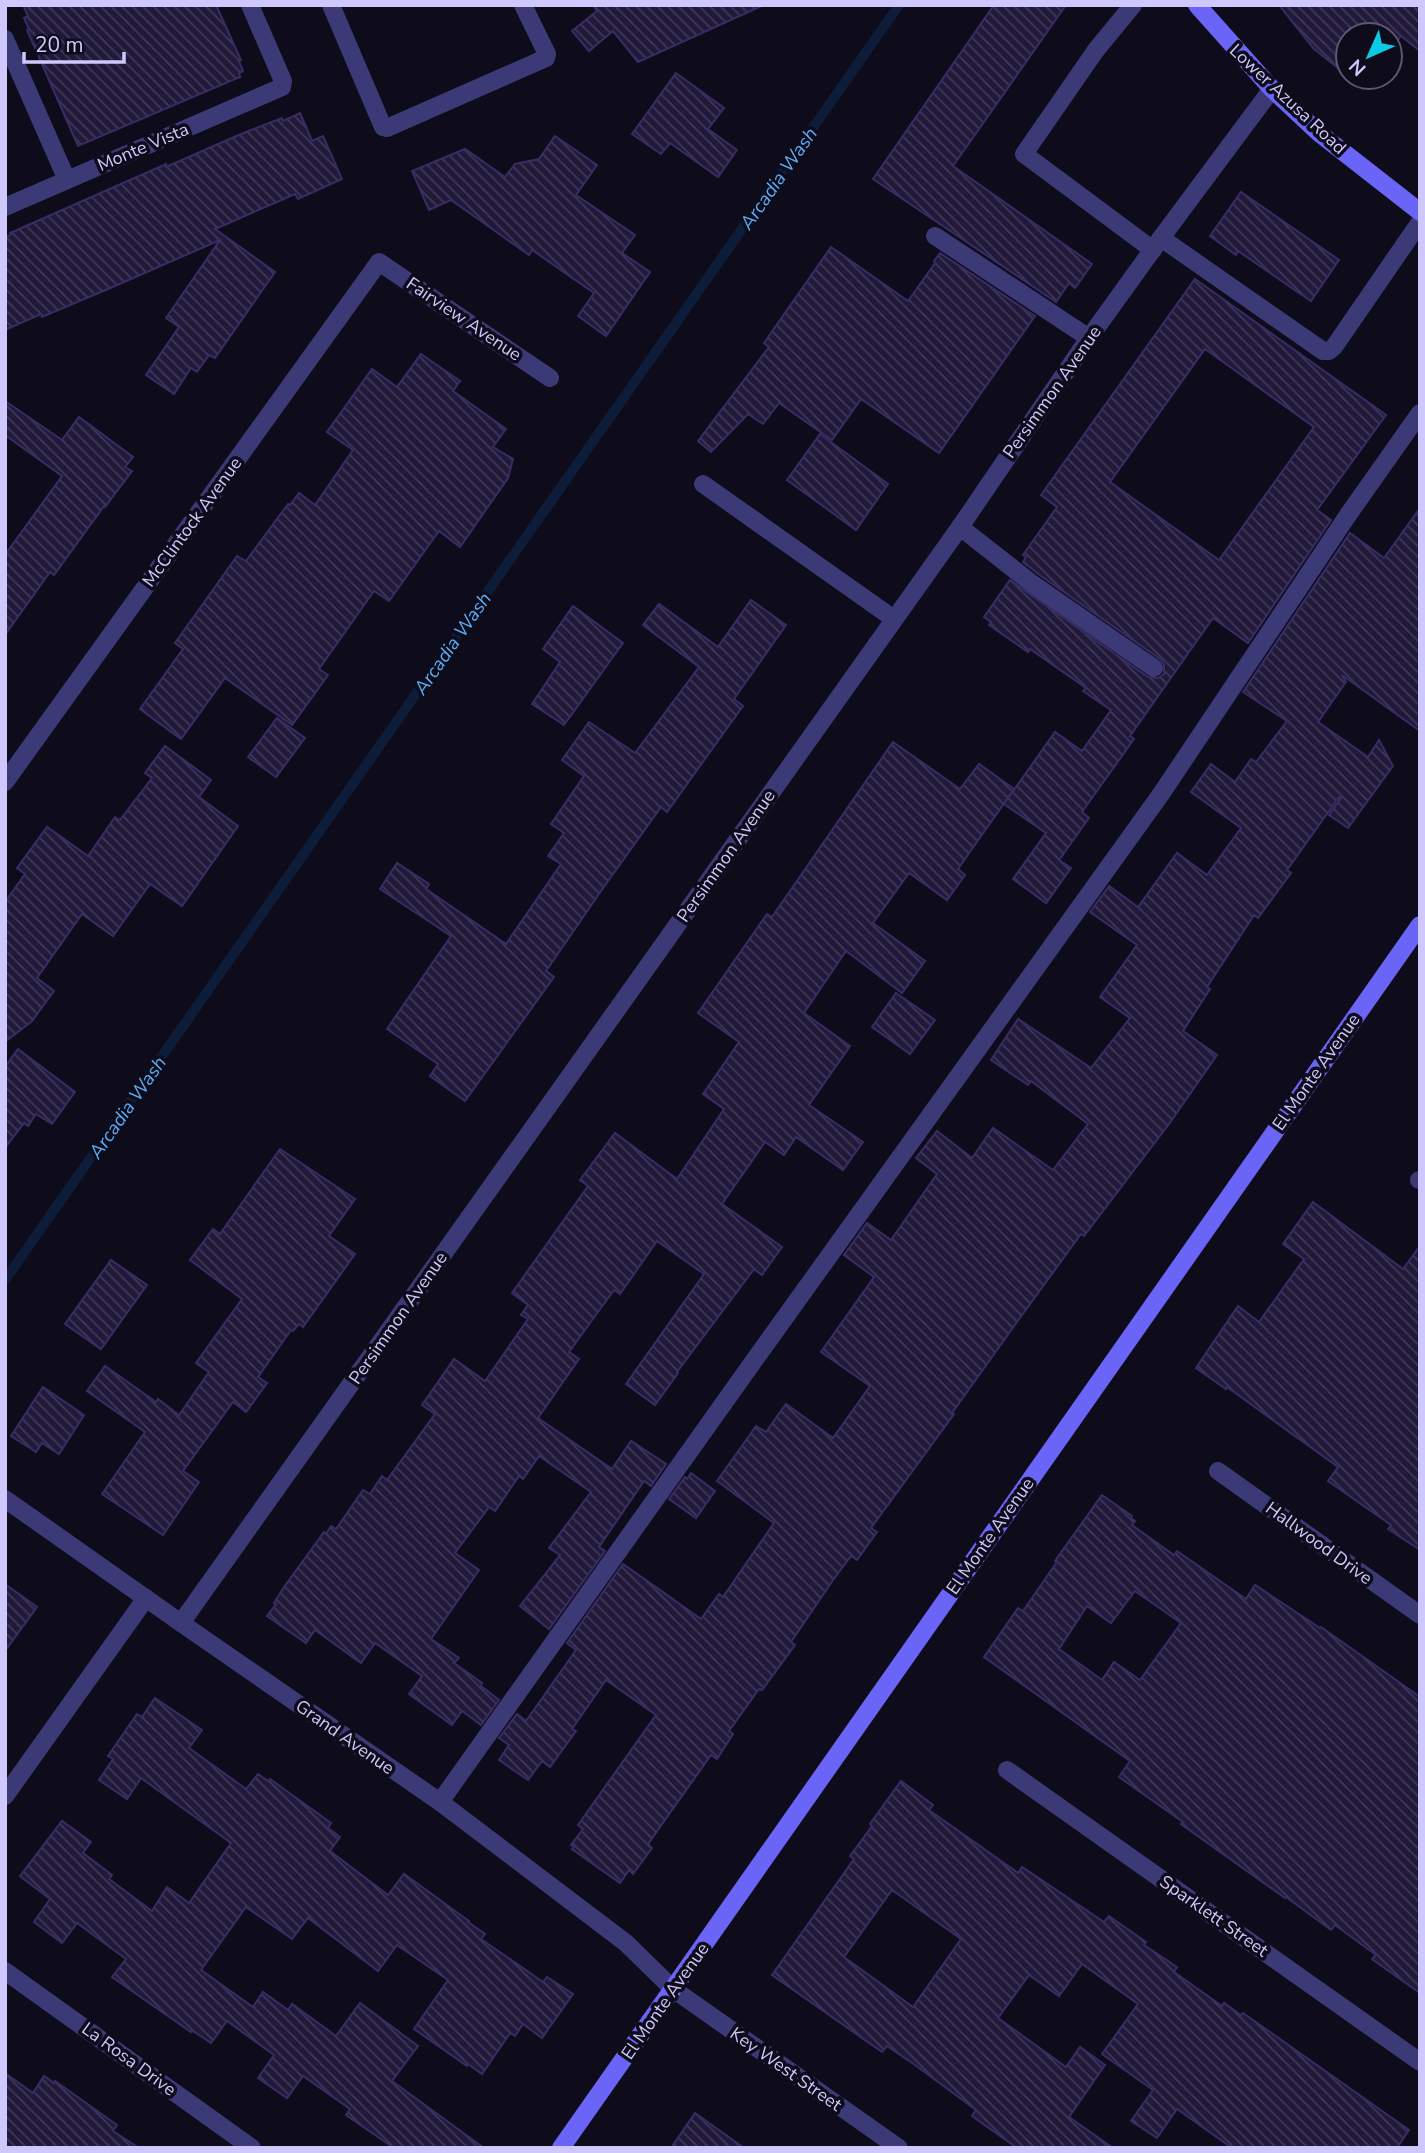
<svg xmlns="http://www.w3.org/2000/svg" width="1425" height="2153" viewBox="0 0 1425 2153" font-family="'Nunito Sans',sans-serif">
	<style>
		.lines { fill: none; stroke-linecap: round; stroke-linejoin: round }
		.stream { stroke: #0c1c39; stroke-width: 10 }
		.building { fill: url(#building-back-hatch); stroke: #382c65; stroke-width: 2; fill-rule: evenodd }
		.lane { stroke: #3c3977; stroke-width: 18 }
		.street { stroke: #3c3977; stroke-width: 18 }
		.secondary { stroke: #6a64f7; stroke-width: 18 }
		.labels { text-anchor: middle; stroke-width: 7; stroke-linejoin: round; paint-order: stroke }
		.street-label { font-size: 18px; fill: #cfc8fc; stroke: #0e0c1a }
		.water-label { font-size: 19px; font-style: italic; fill: #5bacf7; stroke: #0e0c1a }
	</style>
	<defs>
		<pattern id="building-back-hatch" width="6" height="6" patternUnits="userSpaceOnUse" patternTransform="scale(1.75)"><rect width="6" height="6" fill="#20193a"/><path d="M-1 5l2 2M0 0l6 6M5-1l2 2" fill="none" stroke="#3f3957"/></pattern>
	</defs>
	<rect width="100%" height="100%" fill="#0e0c1a"/>
	<g class="lines">
		<!-- stream -->
		<polyline class="stream" points="5,1280 899,5"/>
	</g>
	<!-- building -->
	<g class="building">
		<polygon points="23,5 216,5 241,60 239,61 243,71 239,73 240,77 78,146 27,30 29,29 24,18 28,16"/>
		<polygon points="593,5 764,5 638,62 613,31 589,51 572,31 597,11"/>
		<polygon points="994,5 1066,5 953,166 1092,264 1075,288 1069,283 1056,302 873,179"/>
		<polygon points="1279,5 1420,5 1420,51 1401,36 1390,50 1390,35 1348,35 1348,76 1314,49"/>
		<polygon points="676,73 724,108 708,129 737,150 718,177 670,143 661,154 632,134"/>
		<polygon points="300,113 312,141 323,136 342,179 298,199 295,194 215,229 275,272 215,358 209,355 197,372 191,368 174,394 146,375 179,327 166,318 220,240 108,289 42,317 41,314 5,330 5,237 11,235 10,233 166,164 166,167 241,134 282,118 283,121"/>
		<polygon points="555,136 597,165 576,195 635,235 622,253 650,272 606,336 578,316 594,293 532,250 529,255 451,200 429,210 412,171 465,149 505,177 515,164 539,159"/>
		<polygon points="1241,192 1339,260 1311,301 1238,251 1236,255 1210,236"/>
		<polygon points="831,247 908,301 935,263 934,261 940,253 1035,316 939,453 861,399 832,440 779,403 763,424 748,414 711,452 698,441 769,347 764,343"/>
		<path d="M1195 279 1386 415 1317 510 1331 520 1248 643 1213 618 1130 736 1134 739 1082 812 1089 818 1059 860 1071 868 1046 903 1013 879 1046 833 1004 804 1055 732 1082 751 1111 710 1083 691 1086 688 1030 649 1028 652 989 625 991 622 984 617 1010 580 1148 677 1158 678 1164 674V664L1160 659 1041 576 1023 562 1026 557 1023 555 1057 507 1041 495ZM1205 349 1314 427 1219 560 1110 482Z"/>
		<polygon points="421,354 460,381 453,391 506,429 493,447 513,459 508,478 460,547 439,531 389,601 374,591 319,669 328,675 292,725 225,678 181,739 140,709 183,649 175,643 237,556 246,561 288,504 290,505 299,493 315,505 353,450 327,432 372,369 397,387"/>
		<polygon points="5,401 62,440 79,417 133,457 125,467 132,471 105,507 104,506 54,575 50,572 5,635 5,555 62,476 5,435"/>
		<polygon points="820,434 888,484 856,530 787,480"/>
		<polygon points="1420,508 1420,731 1342,675 1346,682 1318,722 1368,757 1379,740 1393,766 1348,828 1329,815 1341,798 1339,797 1287,870 1291,873 1258,918 1254,915 1207,987 1210,989 1183,1031 1217,1055 1169,1124 1084,1236 1081,1234 1070,1249 1017,1322 952,1413 954,1414 871,1528 877,1532 857,1560 851,1556 833,1580 791,1642 795,1645 762,1690 759,1689 729,1731 733,1734 717,1759 711,1755 648,1844 652,1848 633,1874 629,1870 620,1883 572,1849 574,1847 571,1845 583,1829 578,1825 656,1715 606,1680 572,1729 576,1731 550,1767 542,1761 528,1780 499,1760 509,1745 499,1738 517,1714 526,1721 576,1650 567,1643 623,1564 701,1619 719,1594 723,1597 774,1523 717,1481 756,1426 766,1432 786,1404 833,1438 870,1386 821,1352 874,1277 844,1255 867,1223 891,1240 937,1174 916,1158 937,1131 972,1158 993,1128 1053,1170 1088,1124 1031,1081 1028,1085 991,1060 1018,1019 1091,1068 1130,1018 1100,997 1137,945 1090,912 1109,886 1138,907 1177,853 1207,875 1241,828 1191,792 1211,764 1235,782 1251,759 1256,762 1287,721 1243,692 1350,533 1384,558"/>
		<polygon points="751,600 786,625 734,699 743,706 667,812 661,807 601,891 546,971 554,977 465,1101 430,1076 438,1064 387,1029 451,936 380,889 397,863 429,884 426,889 506,944 561,864 548,856 564,833 551,824 584,776 562,760 589,722 635,753 699,667 643,625 659,604 718,647"/>
		<polygon points="573,606 623,643 564,725 532,704 560,662 543,649"/>
		<polygon points="277,718 305,738 276,777 248,757"/>
		<polygon points="893,742 960,789 979,764 1014,789 958,869 965,875 947,900 909,873 873,923 925,961 902,993 846,951 804,1013 850,1046 809,1105 863,1142 843,1170 796,1137 784,1155 765,1142 722,1204 782,1247 762,1275 754,1269 677,1372 678,1373 655,1405 626,1384 704,1274 657,1241 620,1294 614,1290 569,1352 579,1359 538,1418 612,1469 631,1441 666,1464 651,1486 644,1481 599,1547 605,1551 549,1629 520,1606 560,1555 549,1548 591,1492 539,1456 523,1479 519,1476 495,1511 489,1507 455,1553 479,1570 431,1639 459,1658 454,1663 482,1683 481,1686 499,1700 481,1725 462,1711 452,1725 409,1694 422,1676 375,1643 361,1663 315,1630 306,1643 267,1616 276,1604 274,1603 284,1587 324,1532 326,1534 331,1526 336,1529 363,1490 370,1494 382,1476 387,1480 435,1414 422,1405 454,1359 485,1381 528,1319 521,1315 528,1305 512,1293 588,1186 580,1180 615,1133 677,1179 724,1109 703,1094 739,1042 698,1013 767,914 772,917"/>
		<polygon points="165,746 211,780 199,797 238,826 182,906 150,884 113,936 82,914 37,978 54,991 32,1021 5,1042 5,902 25,874 17,868 47,827 88,856 115,817 120,820 152,778 145,773"/>
		<polygon points="896,993 935,1020 910,1054 872,1027"/>
		<polygon points="18,1049 75,1092 52,1124 36,1114 28,1126 24,1123 5,1148 5,1067"/>
		<polygon points="280,1149 355,1199 329,1236 355,1254 303,1327 299,1324 293,1331 291,1330 258,1377 267,1383 246,1412 233,1402 183,1471 199,1482 163,1535 102,1494 145,1432 87,1391 105,1366 156,1402 158,1399 179,1415 209,1372 196,1363 242,1299 190,1260 213,1229 220,1234"/>
		<polygon points="1313,1202 1403,1269 1420,1246 1420,1550 1388,1529 1391,1525 1328,1481 1338,1467 1227,1387 1226,1389 1196,1368 1238,1306 1259,1322 1304,1259 1283,1244"/>
		<polygon points="111,1260 147,1285 101,1349 65,1324"/>
		<polygon points="43,1387 84,1415 59,1454 42,1443 36,1452 11,1436"/>
		<polygon points="691,1473 715,1491 696,1518 669,1499 685,1477 687,1479"/>
		<path d="M1102 1495 1132 1516 1131 1518 1135 1521 1132 1525 1174 1555 1177 1551 1246 1599 1255 1585 1320 1628 1321 1627 1420 1697V1993L1372 1959 1376 1955 1335 1925 1331 1930 1286 1897 1285 1898 1181 1824 1183 1822 1119 1777 1130 1761 984 1657 1018 1608 1023 1611 1057 1562 1055 1561ZM1135 1591 1181 1623 1140 1680 1114 1662 1102 1680 1059 1649 1087 1606 1111 1623Z"/>
		<polygon points="5,1584 37,1607 5,1651"/>
		<polygon points="155,1698 202,1730 189,1748 246,1789 258,1774 268,1781 270,1779 331,1823 328,1828 340,1837 330,1851 388,1895 404,1874 469,1921 468,1922 485,1934 481,1939 543,1982 547,1977 573,1994 542,2038 523,2024 515,2036 510,2033 482,2074 468,2064 467,2066 414,2029 448,1980 397,1945 378,1971 308,1918 292,1939 246,1907 201,1970 253,2007 263,1992 288,2010 292,2004 336,2036 360,2003 418,2046 392,2081 484,2148 394,2148 346,2115 350,2109 303,2076 287,2098 258,2078 274,2055 227,2021 211,2043 193,2031 191,2032 112,1977 126,1959 77,1923 62,1943 34,1922 50,1899 20,1876 62,1821 91,1842 83,1853 112,1875 109,1879 152,1911 167,1887 189,1903 231,1843 141,1778 127,1799 99,1780 113,1759 108,1756 137,1714 142,1717"/>
		<path d="M901 1781 933 1805 929 1810 1018 1873 1022 1867 1104 1922 1109 1916 1146 1942 1144 1945 1177 1967 1174 1972 1222 2006 1224 2003 1241 2015 1243 2013 1409 2130 1397 2148H1232L1177 2109 1157 2138 1131 2121 1153 2090 1102 2054 1138 2004 1082 1964 1059 1996 1029 1975 998 2018 1066 2067 1080 2047 1105 2065 1069 2117 1113 2148H1017L972 2116 976 2110 915 2065 887 2046 882 2052 772 1975 854 1859 850 1856 872 1826 870 1824ZM892 1890 961 1939 913 2007 844 1957Z"/>
		<polygon points="5,2073 33,2093 44,2076 54,2083 55,2081 117,2125 113,2131 139,2148 5,2148"/>
		<polygon points="695,2113 744,2148 671,2148"/>
	</g>
	<g class="lines">
		<!-- lane -->
		<g class="lane">
			<polyline points="331,5 383,127 387,128 546,58 547,54 523,5"/>
			<polyline points="1133,5 1096,50 1024,154 1153,250"/>
			<polyline points="935,236 1089,338"/>
			<polyline points="1161,238 1323,351 1329,351 1334,347 1420,222"/>
			<polyline points="703,484 894,619"/>
			<polyline points="960,527 1034,585 1154,668"/>
			<polyline points="440,1802 753,1362 1161,794 1348,515 1420,413"/>
		</g>
		<!-- street -->
		<g class="street">
			<polyline points="5,39 67,180"/>
			<polyline points="5,207 282,87 283,81 250,5"/>
			<polyline points="5,782 379,262 550,378"/>
			<polyline points="1419,1180 1420,1180"/>
			<polyline points="1218,1471 1420,1615"/>
			<polyline points="5,1499 181,1623 440,1802 626,1943 673,1989 899,2148"/>
			<polyline points="181,1623 960,527 1089,338 1161,238 1272,89"/>
			<polyline points="1007,1770 1420,2062"/>
			<polyline points="5,1796 146,1598"/>
			<polyline points="5,1971 252,2148"/>
		</g>
		<!-- secondary -->
		<g class="secondary">
			<polyline points="1197,5 1272,89 1319,133 1420,212"/>
			<polyline points="561,2148 1420,925"/>
		</g>
	</g>
	<g class="labels">
		<!-- street labels -->
		<g class="street-label">
			<text transform="translate(1288 99) rotate(43)" y="6">Lower Azusa Road</text>
			<text transform="translate(143 147) rotate(-23)" y="6">Monte Vista</text>
			<text transform="translate(464 319) rotate(34)" y="6">Fairview Avenue</text>
			<text transform="translate(1052 392) rotate(-55)" y="6">Persimmon Avenue</text>
			<text transform="translate(192 522) rotate(-54)" y="6">McClintock Avenue</text>
			<text transform="translate(726 856) rotate(-55)" y="6">Persimmon Avenue</text>
			<text transform="translate(1316 1072) rotate(-55)" y="6">El Monte Avenue</text>
			<text transform="translate(398 1318) rotate(-55)" y="6">Persimmon Avenue</text>
			<text transform="translate(990 1536) rotate(-55)" y="6">El Monte Avenue</text>
			<text transform="translate(1319 1543) rotate(36)" y="6">Hallwood Drive</text>
			<text transform="translate(345 1737) rotate(35)" y="6">Grand Avenue</text>
			<text transform="translate(1214 1916) rotate(35)" y="6">Sparklett Street</text>
			<text transform="translate(665 2001) rotate(-55)" y="6">El Monte Avenue</text>
			<text transform="translate(129 2059) rotate(36)" y="6">La Rosa Drive</text>
			<text transform="translate(786 2069) rotate(35)" y="6">Key West Street</text>
		</g>
		<!-- water labels -->
		<g class="water-label">
			<text transform="translate(778 178) rotate(-55)" y="7">Arcadia Wash</text>
			<text transform="translate(452 643) rotate(-55)" y="7">Arcadia Wash</text>
			<text transform="translate(127 1107) rotate(-55)" y="7">Arcadia Wash</text>
		</g>
	</g>
	<!-- border -->
	<rect width="1425" height="2153" fill="none" stroke="#cfc8fc" stroke-width="14"/>
	<!-- north arrow -->
	<g transform="translate(1369 56) rotate(225)"><circle r="33" fill="#0e0c1a" stroke="#5b5774" stroke-width="2"/>
	<path d="M0-5L12 26L0 18L-12 26Z" fill="#0ccae4"/>
	<text y="-10" font-size="19" font-weight="bold" text-anchor="middle" fill="#cfc8fc">N</text>
	</g>
	<!-- scale -->
	<path d="M24 52v10h100v-10" fill="none" stroke="#cfc8fc" stroke-width="3.5"/>
	<text x="35" y="52" font-size="21" fill="#cfc8fc" stroke="#0e0c1a" stroke-width="5" paint-order="stroke">20 m</text>
</svg>
